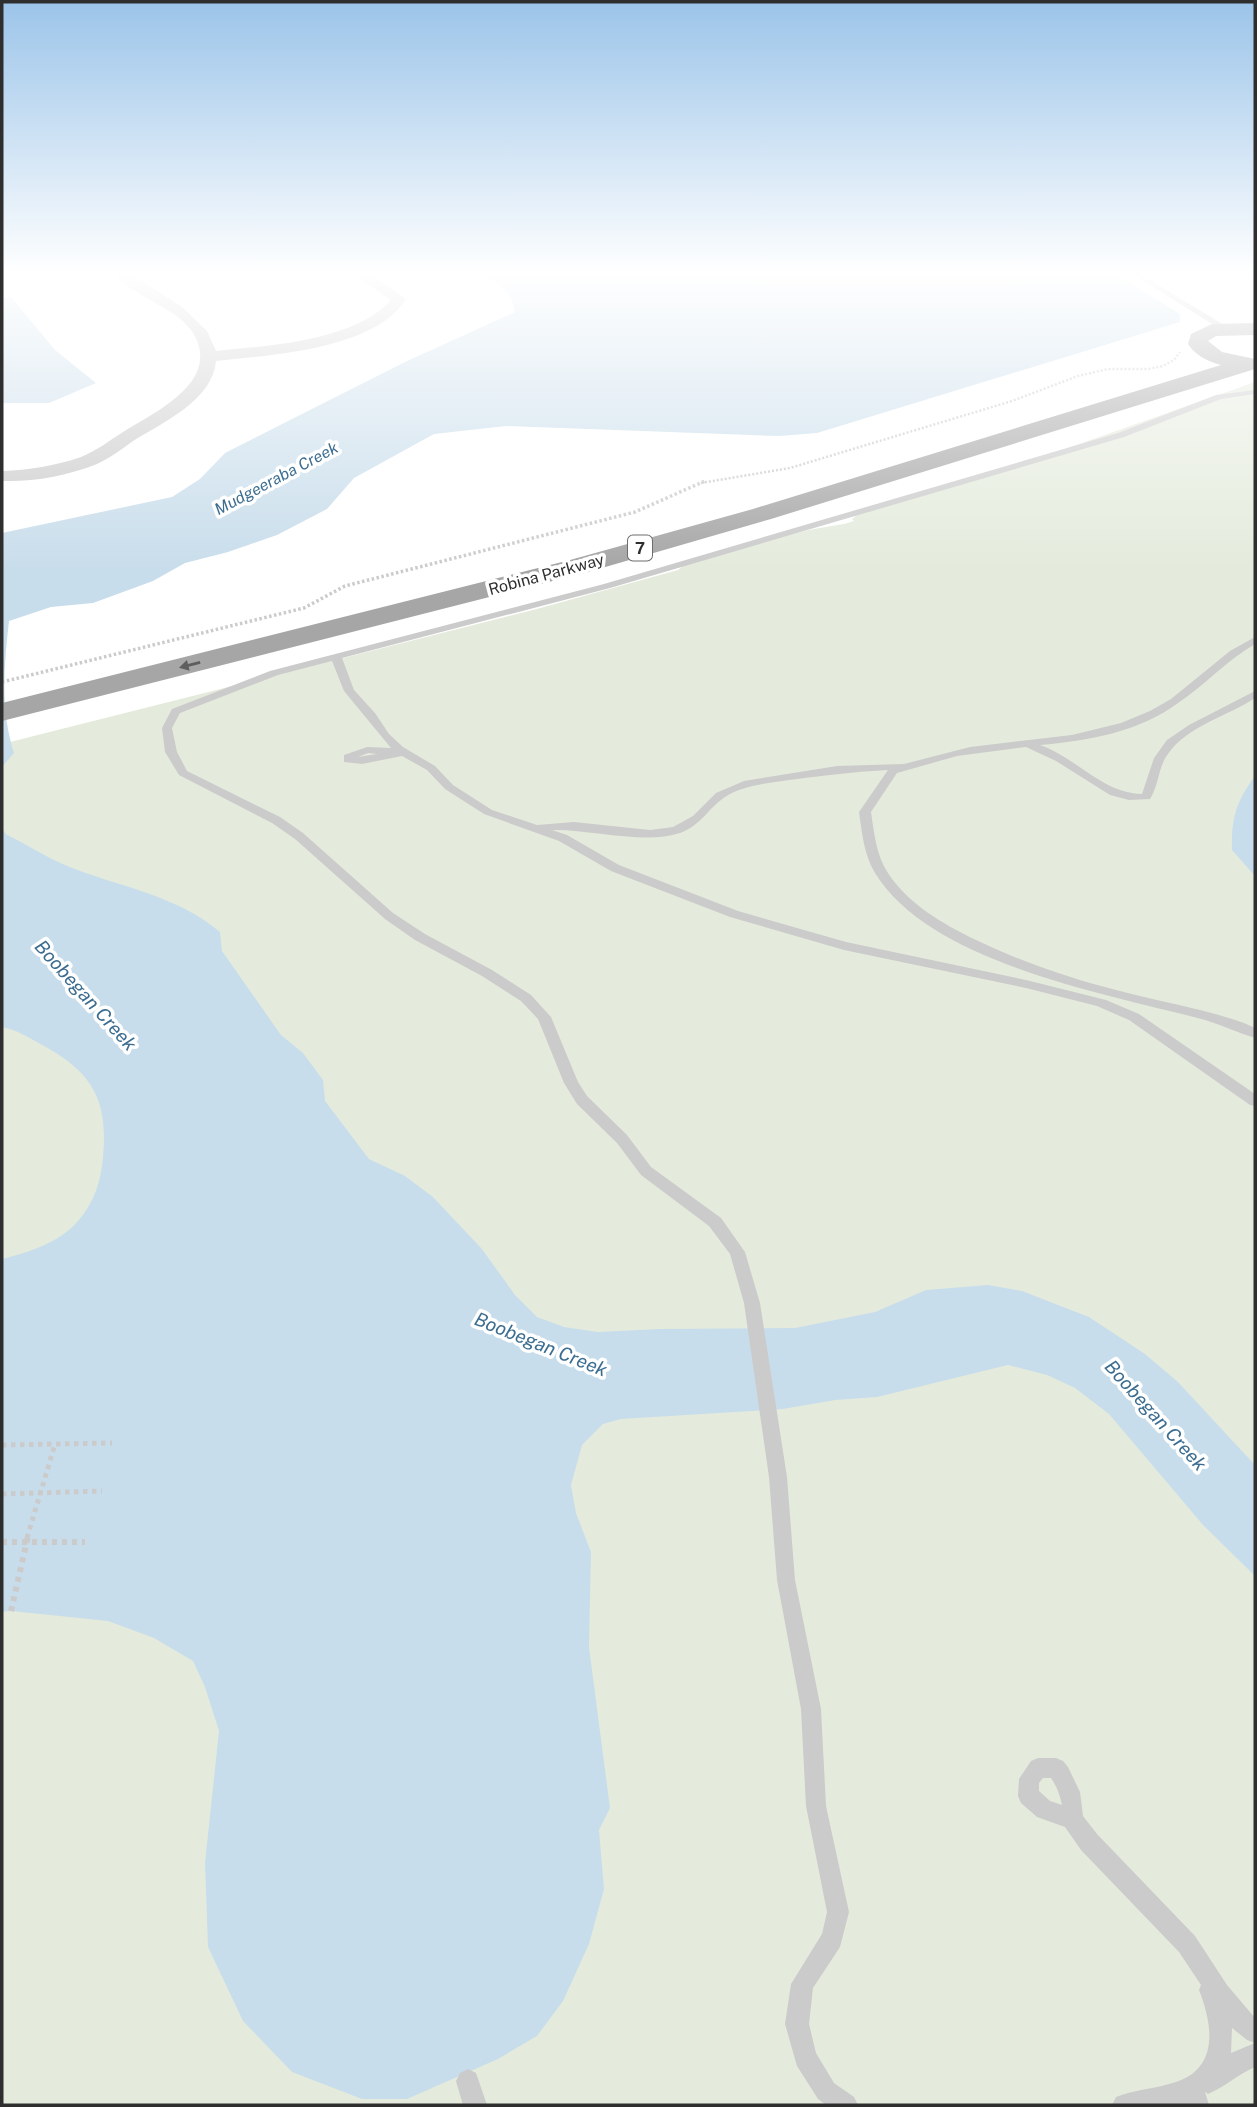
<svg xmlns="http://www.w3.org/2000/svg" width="1257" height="2107" viewBox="0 0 1257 2107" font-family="'Public Sans',sans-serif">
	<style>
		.green { fill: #e4ebdc }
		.water { fill: #c8ddeb }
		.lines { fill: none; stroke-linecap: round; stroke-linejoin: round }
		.path-far3 { stroke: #cbcbcb; stroke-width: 2.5; stroke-dasharray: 2 2; stroke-linecap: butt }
		.path-far2 { stroke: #cbcbcb; stroke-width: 3.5; stroke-dasharray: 2.5 2.5; stroke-linecap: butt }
		.path-far1 { stroke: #cbcbcb; stroke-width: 5; stroke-dasharray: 4.5 4.5; stroke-linecap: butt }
		.path { stroke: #cbcbcb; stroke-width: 6; stroke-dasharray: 5 5; stroke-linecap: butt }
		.lane { fill: #cbcbcb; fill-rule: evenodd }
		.street { fill: #cbcbcb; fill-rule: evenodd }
		.primary { fill: #a6a6a6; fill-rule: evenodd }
		.oneway { fill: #5e5e5e }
		.labels { text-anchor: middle; stroke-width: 7; stroke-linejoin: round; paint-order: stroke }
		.far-water-label { font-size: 16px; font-style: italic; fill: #3c6d90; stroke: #fff }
		.shield { fill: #fff; stroke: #6d6d6d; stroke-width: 2 }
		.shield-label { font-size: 16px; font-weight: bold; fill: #2e2e2e }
		.far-street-label { font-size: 16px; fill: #2e2e2e; stroke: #fff }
		.water-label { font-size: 19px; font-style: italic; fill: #3c6d90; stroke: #fff }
	</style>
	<rect width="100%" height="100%" fill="#fff"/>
	<!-- green -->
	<path class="green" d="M1255 382V2105H2V744L533 610 678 570 683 566C722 554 761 542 801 532 818 527 840 526 854 521L852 519 857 515 1045 456Z"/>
	<!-- water -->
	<g class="water">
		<path d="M479 274H1115L1180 314V322L817 433 779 436 506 426 434 434 354 478 327 509 277 535 228 552 185 563 153 581 93 603 51 607 9 621C4 666 0 709 14 753L2 767V533L172 497 200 479 225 453 405 362 515 312C510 287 501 285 479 274Z"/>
		<polygon points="11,297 55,350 96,383 49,403 2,403 2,298"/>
		<path d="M1255 776V876L1232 850C1231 818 1236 802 1255 776Z"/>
		<path d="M2 829 7 835C26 844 46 857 65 865 118 887 175 894 220 932L222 951 281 1035 303 1053 323 1080 325 1101 369 1159 405 1176 433 1197 482 1249 515 1295 537 1317 564 1327 598 1332 659 1329 795 1328 875 1312 926 1290 988 1285 1022 1291 1089 1317 1145 1354 1178 1382 1255 1465V1576L1203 1525 1109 1414 1075 1388 1047 1375 1008 1365 877 1397 835 1400 783 1409 621 1419 603 1424 582 1445 571 1485 576 1513 591 1552 589 1647 610 1808 599 1830 604 1889 589 1944 563 2001 537 2036 498 2059 407 2099H362L292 2072 243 2021 208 1947 205 1863 219 1731 205 1687 193 1661 154 1638 108 1621 11 1611 2 1612V1259C29 1252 59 1243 78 1221 94 1203 101 1181 103 1157 108 1102 94 1074 46 1047 31 1039 18 1030 2 1027Z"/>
	</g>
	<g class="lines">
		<!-- path-far3 -->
		<polyline class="path-far3" points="701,483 790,468 1012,401 1078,376 1108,369 1148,369 1163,366 1174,360 1180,352"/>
		<!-- path-far2 -->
		<polyline class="path-far2" points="2,682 304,608 345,586 635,512 705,481"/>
		<!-- path-far1 -->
		<g class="path-far1">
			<polyline points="2,1445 112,1443"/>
			<polyline points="2,1494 102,1491"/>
			<polyline points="27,1538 55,1444"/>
		</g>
		<!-- path -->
		<g class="path">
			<polyline points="2,1542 85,1542"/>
			<polyline points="11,1611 28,1536"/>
		</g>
		<!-- lane -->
		<g class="lane">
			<polygon points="1132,274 1140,274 1229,328 1222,330"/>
			<path d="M1255 390V394L1221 399 1124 437 610 588 342 658 354 690 375 713 389 734 403 747 435 766 453 785 492 810 537 825 574 822 650 830 673 827 693 816 716 793 744 781 837 766 904 764 970 747 1072 735 1121 723 1150 711 1171 699 1230 651 1255 637V644C1227 660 1205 685 1178 703 1139 732 1088 741 1040 745 1077 758 1102 793 1142 794L1154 758 1167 740 1189 725 1255 691V698C1228 716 1187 726 1168 754 1158 767 1159 785 1150 799L1129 800 1110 795 1056 761 1026 747 957 756 897 773 871 812C874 832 876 855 888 873 908 904 943 924 976 940 1022 962 1071 979 1120 991 1162 1002 1204 1009 1244 1023L1255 1028V1038C1238 1033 1222 1025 1205 1020 1109 994 931 964 875 873 864 855 862 833 859 812L888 770C852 772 817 776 782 781 762 784 742 786 725 797 708 808 702 825 680 833 645 845 590 829 552 830L567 835 619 865 738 911 846 942 1026 980 1106 1000 1139 1014 1255 1094V1106L1250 1105 1129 1020 1097 1006 1026 988 844 950 730 917 611 871 559 841 484 814 445 789 427 770 402 756 362 764 344 762V755L367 747 391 748 344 691 332 661 278 675 180 713 172 728 177 752 187 771 280 817 303 833 393 913 425 934 492 970 531 995 551 1017 578 1082 587 1096 627 1135 651 1167 721 1218 745 1252 760 1303 787 1477 795 1580 821 1709 826 1806 849 1912 840 1947 813 1988 809 2024 816 2053 834 2083 854 2097 858 2105H826L818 2099 797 2066 785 2024 791 1984 822 1934 827 1912 806 1806 801 1709 777 1580 769 1477 744 1303 730 1254 709 1226 641 1175 617 1143 577 1104 564 1083 538 1019 521 1001 482 976 415 940 385 919 295 839 272 823 179 775 165 752 162 728 172 709 270 671 604 584 1118 433 1216 395ZM368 753 377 754 358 757Z"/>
			<path d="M1038 1758H1056L1063 1761 1068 1767 1080 1792 1083 1816 1097 1834 1195 1936 1227 1985 1255 2018V2067C1238 2074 1225 2087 1208 2094L1205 2092 1209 2105H1112L1116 2097C1133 2090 1152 2089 1169 2084 1219 2072 1214 2028 1199 1990L1201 1985 1179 1952 1081 1850 1065 1827 1037 1817 1021 1803 1018 1796 1019 1779 1031 1761ZM1043 1778H1051C1057 1787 1060 1795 1062 1805L1050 1801 1039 1791V1783ZM1232 2028 1247 2040 1255 2043 1231 2053Z"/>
			<polygon points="468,2069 476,2073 487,2105 463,2105 456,2081 460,2073"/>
		</g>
		<!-- street -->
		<path class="street" d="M114 274H131L182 307 207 331 216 351C267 346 355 341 391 300L353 274H370L406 299C374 350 270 355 216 361 213 400 162 423 133 441 122 449 110 458 97 464 67 476 33 482 2 481V471C29 470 55 466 81 457 96 451 109 441 123 432 155 412 219 383 195 336 180 308 133 297 114 274Z"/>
		<!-- primary -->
		<path class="primary" d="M1255 323V335L1216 336 1208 341 1222 352 1255 359V369L771 519 588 572 2 721V703L570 560 753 509 1221 365C1207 361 1196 356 1188 344L1191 334 1212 324Z"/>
	</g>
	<!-- one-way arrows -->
	<defs><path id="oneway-solid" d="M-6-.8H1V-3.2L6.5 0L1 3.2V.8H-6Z" transform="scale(1.75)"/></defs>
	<use class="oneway" href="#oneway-solid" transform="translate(190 665) rotate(166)"/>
	<!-- sky -->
	<linearGradient id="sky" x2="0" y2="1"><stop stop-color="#9bc4e9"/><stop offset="0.48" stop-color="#fff"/><stop offset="1" stop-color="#fff" stop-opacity="0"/></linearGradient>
	<rect width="1257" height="569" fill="url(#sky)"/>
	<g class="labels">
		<!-- far-water labels -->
		<g class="far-water-label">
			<text transform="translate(276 478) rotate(-28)" y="6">Mudgeeraba Creek</text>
		</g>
		<!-- shield labels -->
		<rect class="shield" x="628" y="535.5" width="24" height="25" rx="5"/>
		<g class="shield-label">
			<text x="640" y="554">7</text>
		</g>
		<!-- far-street labels -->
		<g class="far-street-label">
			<text transform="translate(546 574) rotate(-15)" y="6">Robina Parkway</text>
		</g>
		<!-- water labels -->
		<g class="water-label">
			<text transform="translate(86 995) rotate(48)" y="7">Boobegan Creek</text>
			<text transform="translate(541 1344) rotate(22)" y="7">Boobegan Creek</text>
			<text transform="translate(1156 1415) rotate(48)" y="7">Boobegan Creek</text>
		</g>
	</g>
	<!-- border -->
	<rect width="1257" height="2107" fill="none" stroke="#2e2e2e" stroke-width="7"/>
</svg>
